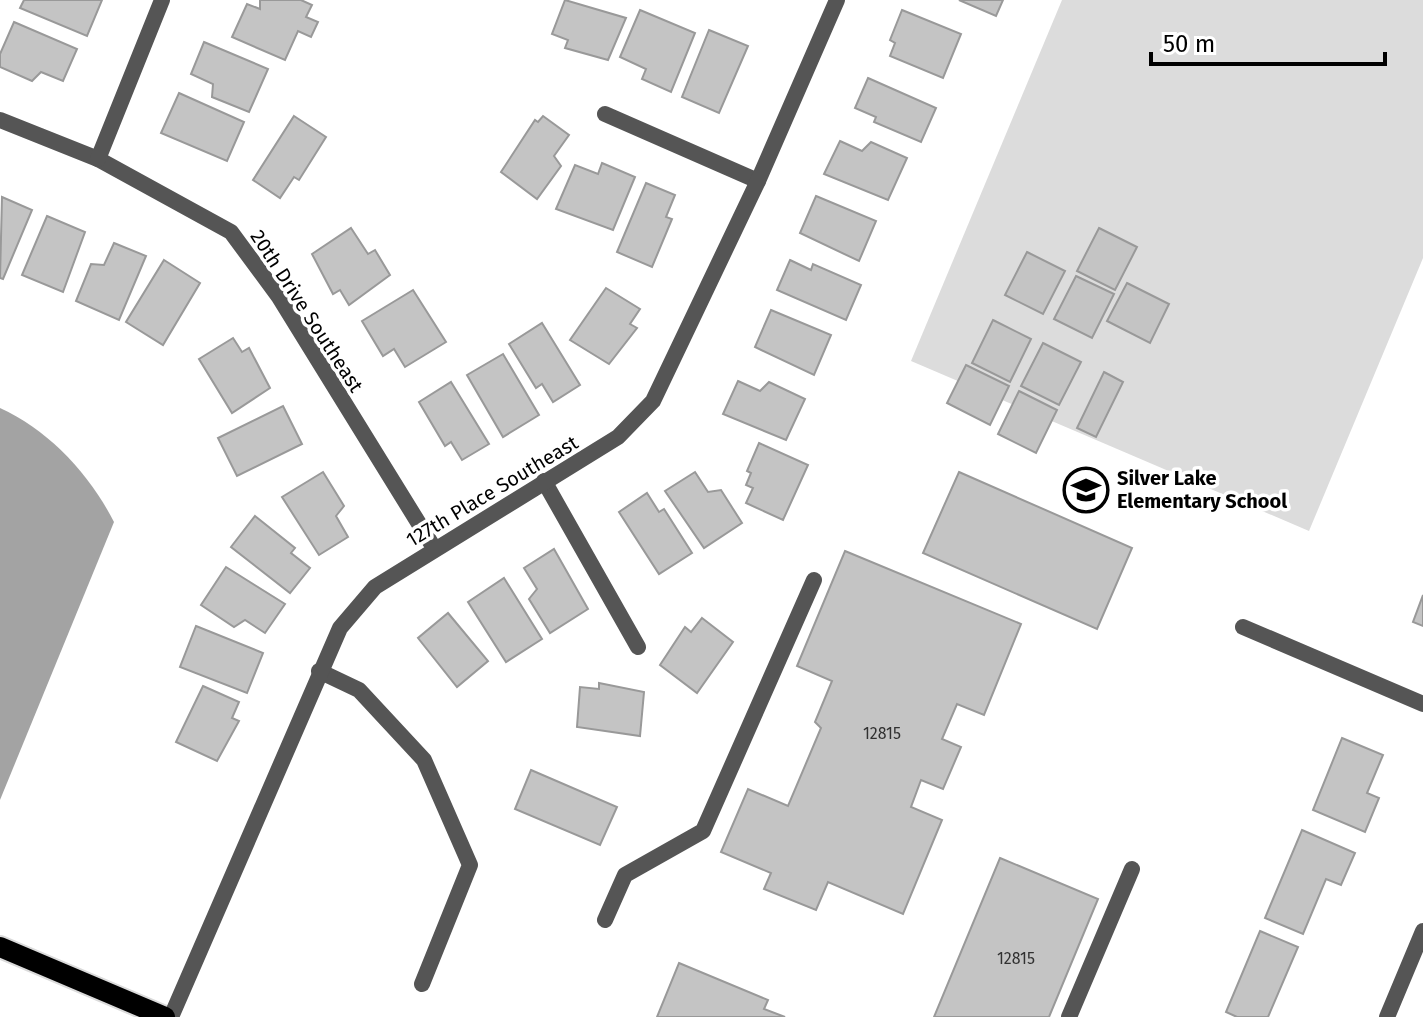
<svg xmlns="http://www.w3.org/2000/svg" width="1423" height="1017" viewBox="0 0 1423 1017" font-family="'Fira Sans',sans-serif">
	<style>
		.green { fill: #dcdcdc }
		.water { fill: #a3a3a3 }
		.building { fill: #c4c4c4; stroke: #999; stroke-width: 2 }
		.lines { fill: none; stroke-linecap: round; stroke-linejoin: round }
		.primary-casing { stroke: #dbdbdb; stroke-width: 24 }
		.service { stroke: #555; stroke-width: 16 }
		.minor { stroke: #555; stroke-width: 16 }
		.primary { stroke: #000; stroke-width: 20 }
		.labels { text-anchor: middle; stroke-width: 7; stroke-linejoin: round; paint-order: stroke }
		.number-label { font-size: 16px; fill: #313131 }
		.street-label { font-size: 20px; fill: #000; stroke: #fff }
		.poi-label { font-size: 20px; font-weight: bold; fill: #000; stroke: #fff; text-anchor: start }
	</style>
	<rect width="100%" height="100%" fill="#fff"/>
	<!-- green -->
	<polygon class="green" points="1062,0 1423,0 1423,258 1309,531 911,361"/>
	<!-- water -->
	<path class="water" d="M0 408C49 430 90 475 114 522L0 800Z"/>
	<!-- building -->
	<g class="building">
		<polygon points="24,0 102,0 87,36 20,8"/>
		<polygon points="260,0 301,0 312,5 306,17 318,22 311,37 298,31 285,60 232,37 247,4 260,9"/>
		<polygon points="565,0 626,18 608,60 565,48 568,40 552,34"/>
		<polygon points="959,0 1003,0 996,16"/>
		<polygon points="640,10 695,33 671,92 642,79 646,69 620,57"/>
		<polygon points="902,10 961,34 943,78 890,56 895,43 890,40"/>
		<polygon points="14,22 77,49 63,81 41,72 32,81 0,67 0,54"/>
		<polygon points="709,30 748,46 719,113 682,97"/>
		<polygon points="204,42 268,69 249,112 212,97 213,84 191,74"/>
		<polygon points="868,78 936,108 921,142 874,122 876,117 855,108"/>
		<polygon points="179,93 244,122 227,161 161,133"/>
		<polygon points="294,116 326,137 299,180 294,177 280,198 253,180"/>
		<polygon points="543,116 569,135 554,156 561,166 537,199 501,172 535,120 538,122"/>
		<polygon points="840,141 862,151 871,142 907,158 888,200 824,174"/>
		<polygon points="602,163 635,177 613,230 556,209 575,165 598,174"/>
		<polygon points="646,183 675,195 666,217 672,219 652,267 617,252"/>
		<polygon points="816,196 876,221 859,261 800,233"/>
		<polygon points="2,197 32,210 3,279 0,278"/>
		<polygon points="47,216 85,232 63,292 22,275"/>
		<polygon points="351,228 368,254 375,250 390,275 349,305 340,290 333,294 312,254"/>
		<polygon points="1099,228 1137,247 1115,290 1077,271"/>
		<polygon points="114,243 146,256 119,320 76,301 91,264 104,265"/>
		<polygon points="1027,252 1065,271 1043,314 1005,295"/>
		<polygon points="164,260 200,283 163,345 126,322"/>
		<polygon points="790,260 811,270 813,264 861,285 846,320 777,290"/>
		<polygon points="1076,276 1114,294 1092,338 1054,319"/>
		<polygon points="1127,283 1169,304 1150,343 1107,321"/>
		<polygon points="606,288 640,309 630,324 637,328 609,364 570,340"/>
		<polygon points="413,290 446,342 405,367 394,349 383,356 362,321"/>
		<polygon points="771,310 831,335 814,375 755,347"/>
		<polygon points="993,320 1031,339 1010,382 972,363"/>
		<polygon points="542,323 580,385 553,402 542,384 536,388 509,344"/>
		<polygon points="233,338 242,352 249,348 270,388 232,413 199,359"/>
		<polygon points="1043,343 1081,362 1059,405 1021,386"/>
		<polygon points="503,354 539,415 503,437 467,375"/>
		<polygon points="966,365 1009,386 990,425 947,403"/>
		<polygon points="1104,372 1123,382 1096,437 1077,428"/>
		<polygon points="738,381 760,391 769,382 805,399 786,440 723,414"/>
		<polygon points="451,382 489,444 462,460 451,442 445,446 419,402"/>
		<polygon points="1019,391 1057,410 1036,453 998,434"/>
		<polygon points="283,406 302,444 237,476 218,438"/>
		<polygon points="759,443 808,465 783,520 746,503 753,488 746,485 751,473 747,471"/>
		<polygon points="323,472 344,506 336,516 348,537 319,555 282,497"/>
		<polygon points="695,472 708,492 721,490 742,523 704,548 665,491"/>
		<polygon points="959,472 1132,548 1097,629 923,553"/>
		<polygon points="647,493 659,512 664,509 692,553 659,574 619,512"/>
		<polygon points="255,516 295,548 291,553 310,568 290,593 231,547"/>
		<polygon points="554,549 588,609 550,633 529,599 537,589 524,568"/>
		<polygon points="845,551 1021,624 984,715 957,704 942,739 961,747 943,789 921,780 911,807 942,820 903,914 828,882 816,910 764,889 771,873 721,852 748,789 788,806 821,728 815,722 832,681 797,666"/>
		<polygon points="226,567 285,604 265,633 245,620 234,627 201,605"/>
		<polygon points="504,578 542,639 506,662 468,602"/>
		<polygon points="1423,595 1423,626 1413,622"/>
		<polygon points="448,613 488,661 457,687 418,638"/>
		<polygon points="702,618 733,642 697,693 660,665 685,627 691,632"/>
		<polygon points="196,626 263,653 247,693 180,667"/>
		<polygon points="599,683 644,692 640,736 577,727 580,687 599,689"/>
		<polygon points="203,686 239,702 232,718 239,721 217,761 176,742"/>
		<polygon points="1342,738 1383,755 1367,793 1379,798 1365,832 1313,810"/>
		<polygon points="531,770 617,807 600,845 515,809"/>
		<polygon points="1302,830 1355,853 1341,885 1326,879 1303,934 1265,918"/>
		<polygon points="1000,858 1098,899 1049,1017 934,1017"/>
		<polygon points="1260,931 1298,947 1268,1017 1237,1017 1226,1012"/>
		<polygon points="679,963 768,1000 764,1009 785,1017 657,1017"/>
	</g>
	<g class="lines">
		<!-- primary casing -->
		<g class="primary-casing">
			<polyline id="primary" points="0,947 165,1017"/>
		</g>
		<!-- service -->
		<g class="service">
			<polyline points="544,481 638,647"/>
			<polyline points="1243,627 1423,704"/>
			<polyline points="319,671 359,690 424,760 470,865 422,984"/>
			<polyline points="605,920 625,875 703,831 814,580"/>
			<polyline points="1069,1017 1132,869"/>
		</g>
		<!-- minor -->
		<g class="minor">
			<polyline points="605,114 758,181"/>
			<polyline points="0,120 98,159 231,232 279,297 434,548"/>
			<polyline points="98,159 162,0"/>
			<polyline points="171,1017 340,628 375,587 618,437 653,401 758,181 837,0"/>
			<polyline points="1387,1017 1423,931"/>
		</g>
		<!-- primary -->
		<use href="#primary" class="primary"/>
	</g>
	<!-- icons -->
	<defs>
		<g id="school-ring" transform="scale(2.3)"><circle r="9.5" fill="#fff" stroke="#000" stroke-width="1.5"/><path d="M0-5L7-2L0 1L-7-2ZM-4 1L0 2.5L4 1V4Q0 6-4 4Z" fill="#000"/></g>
	</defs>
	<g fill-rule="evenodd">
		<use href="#school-ring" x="1086" y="490"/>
	</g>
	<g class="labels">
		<!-- number labels -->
		<g class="number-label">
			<text x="882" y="739">12815</text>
			<text x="1016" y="964">12815</text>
		</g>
		<!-- street labels -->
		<g class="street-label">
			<text transform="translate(307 311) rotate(57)" y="7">20th Drive Southeast</text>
			<text transform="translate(492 491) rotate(-31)" y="7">127th Place Southeast</text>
		</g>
		<!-- poi labels -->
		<g class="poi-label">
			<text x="1117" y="485">Silver Lake<tspan x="1117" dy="23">Elementary School</tspan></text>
		</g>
	</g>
	<!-- scale -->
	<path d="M1151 52v12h234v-12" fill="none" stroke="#000000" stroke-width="4"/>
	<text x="1163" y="52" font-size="24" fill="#000000" stroke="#ffffff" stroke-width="6" paint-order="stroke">50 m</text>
</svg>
